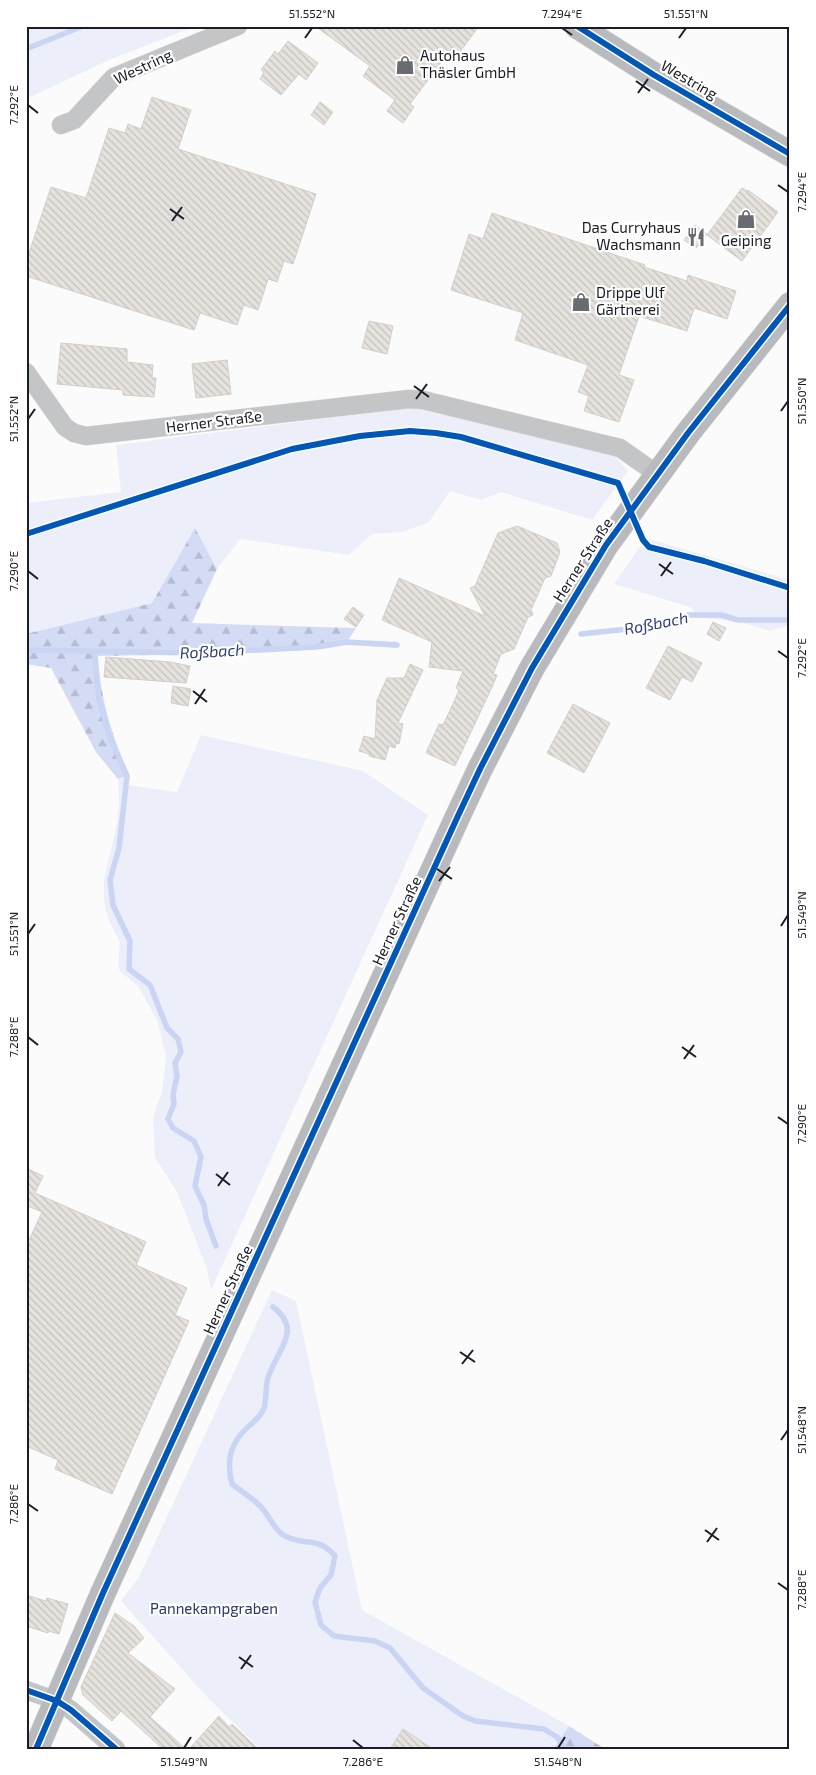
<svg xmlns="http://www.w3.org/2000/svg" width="816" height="1775" viewBox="0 0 816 1775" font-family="'Exo 2',sans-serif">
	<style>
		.green { fill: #eceffa }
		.forest { fill: url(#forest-firs) }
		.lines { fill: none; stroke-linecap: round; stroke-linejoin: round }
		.stream { stroke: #cad4f3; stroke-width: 5.5 }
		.building { fill: url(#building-back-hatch); stroke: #d1cecb }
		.minor-casing { stroke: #d7d7d9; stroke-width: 19 }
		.secondary-casing { stroke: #d7d7d9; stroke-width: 26 }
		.minor { stroke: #c4c5c7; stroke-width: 18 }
		.secondary { stroke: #b9babd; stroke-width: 25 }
		.cycleway-casing { stroke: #fff; stroke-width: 9 }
		.cycleway { stroke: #0057b8; stroke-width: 6 }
		.ticks { fill: none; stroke: #1b1d26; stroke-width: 2 }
		.labels { text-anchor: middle; stroke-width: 4.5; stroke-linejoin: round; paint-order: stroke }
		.poi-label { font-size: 15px; fill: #1b1d26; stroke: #fff; text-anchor: start }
		.street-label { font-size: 15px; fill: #1b1d26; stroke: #fff }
		.park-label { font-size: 15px; fill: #2a376d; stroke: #fff }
		.water-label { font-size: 16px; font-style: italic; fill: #334178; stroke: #fff }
		.neatline { fill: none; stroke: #1b1d26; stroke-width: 2 }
		.ticks-label { font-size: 12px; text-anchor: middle; fill: #1b1d26 }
	</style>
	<defs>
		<pattern id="forest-firs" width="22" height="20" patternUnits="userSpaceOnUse" patternTransform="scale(1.25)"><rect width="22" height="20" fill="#d4dcf5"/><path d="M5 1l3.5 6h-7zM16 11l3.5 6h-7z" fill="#b5bcd2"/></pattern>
		<pattern id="building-back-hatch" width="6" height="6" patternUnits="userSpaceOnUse" patternTransform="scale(1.25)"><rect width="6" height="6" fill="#e6e2de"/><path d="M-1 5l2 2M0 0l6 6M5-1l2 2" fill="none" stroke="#c5c1be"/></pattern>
	</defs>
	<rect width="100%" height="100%" fill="#fbfbfb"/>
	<!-- green -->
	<g class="green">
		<polygon points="26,26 196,26 109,60 26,99"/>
		<polygon points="409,408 419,408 606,453 615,456 628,471 592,520 501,492 481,500 450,491 429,522 403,532 372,534 349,555 240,539 217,569 195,529 152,603 26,634 26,503 121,492 116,445"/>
		<polygon points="646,538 790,580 790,626 785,626 770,631 738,621 701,618 690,607 614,584"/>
		<polygon points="348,640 397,641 397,648 345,645"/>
		<polygon points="201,735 363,771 428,815 211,1290 207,1269 177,1192 155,1157 153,1117 162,1092 166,1056 157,1020 138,986 121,972 118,967 120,942 110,923 106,912 104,898 104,879 116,829 119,806 118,779 129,775 128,785 177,792"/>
		<polygon points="272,1290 296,1301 362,1610 569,1726 553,1749 260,1749 209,1699 121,1601 139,1577"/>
	</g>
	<!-- forest -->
	<g class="forest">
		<path d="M195 528 217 569 192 623 356 628 345 645 323 649 214 654 98 656C100 699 112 735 129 775L118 779 96 752 51 668 26 664V634L152 603Z"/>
		<polygon points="569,1726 605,1749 553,1749"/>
	</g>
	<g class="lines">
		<!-- stream -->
		<g class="stream">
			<polyline points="26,49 83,26"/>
			<polyline points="581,634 646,627 666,623 688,615 721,615 738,620 790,620"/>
			<polyline points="26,650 198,653 315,647 346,642 397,645"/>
			<polyline points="94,652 99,699 110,738 127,776 119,848 110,880 113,905 130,941 129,969 150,985 167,1028 178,1039 181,1052 175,1063 177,1076 173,1095 174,1104 168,1119 173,1128 194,1141 201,1157 195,1186 204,1205 206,1219 216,1246"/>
			<path d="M273 1307C304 1330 276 1351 268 1378 265 1387 267 1399 264 1408 261 1416 255 1421 249 1426 230 1443 226 1460 232 1484 242 1492 254 1499 262 1508 270 1517 275 1532 287 1537 307 1546 318 1536 335 1556L331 1575 320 1588 315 1602 321 1625 334 1636 375 1641 390 1648 423 1688 463 1716 475 1721 544 1729 557 1737 566 1749"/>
		</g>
	</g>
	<!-- building -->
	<g class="building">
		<polygon points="315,26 479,26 459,53 452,48 410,104 414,107 403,123 387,111 395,100 363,76 370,66"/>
		<polygon points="288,41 318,63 306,80 299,74 281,95 260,79 264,72 261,70 275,51 278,54"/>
		<polygon points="152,97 191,110 178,149 316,194 293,264 284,261 277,282 268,279 258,310 244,305 237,325 200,313 194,330 26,276 26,262 51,187 86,198 109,128 125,133 128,124 141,129"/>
		<polygon points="320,102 333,112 324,125 311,115"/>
		<polygon points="742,188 747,191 748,190 778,212 742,261 707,235"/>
		<polygon points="492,213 645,265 644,267 687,281 688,275 736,291 727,319 694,308 687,331 639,316 619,375 634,380 619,422 584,411 589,396 578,392 588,365 515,340 523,313 451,290 469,234 483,239"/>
		<polygon points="695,225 707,234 696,248 684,240"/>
		<polygon points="369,321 393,326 387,354 362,348"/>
		<polygon points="61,343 127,349 127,362 153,365 152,378 156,378 154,397 123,395 123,390 57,384"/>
		<polygon points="227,360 231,394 196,398 192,364"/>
		<polygon points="517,526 557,543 560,552 551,576 545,578 531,610 533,615 528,617 514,649 501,654 493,674 497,675 493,685 455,766 426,753 439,724 443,725 453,704 459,690 456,688 463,671 429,667 432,642 382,620 399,578 485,616 470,588 475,586 498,533"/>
		<polygon points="353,607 364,615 356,627 344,619"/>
		<polygon points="713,622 726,628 719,641 707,634"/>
		<polygon points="668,646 702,663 692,682 682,677 670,700 646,688"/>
		<polygon points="106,657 170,662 190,666 186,683 104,677"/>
		<polygon points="410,664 423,670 398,723 403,724 399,744 396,743 395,748 389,746 385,760 369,756 369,754 359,751 364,736 375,739 377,700 387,678 404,678"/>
		<polygon points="173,686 191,689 188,706 171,703"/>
		<polygon points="573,704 610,723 584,773 547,753"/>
		<polygon points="26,1168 43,1176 35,1193 146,1242 136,1265 187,1288 175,1315 189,1321 112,1494 55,1469 58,1460 26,1446 26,1247 42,1212 28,1206 26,1210"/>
		<polygon points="26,1595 46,1601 47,1598 68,1604 59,1634 49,1631 48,1633 26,1626"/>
		<polygon points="115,1613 134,1626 144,1638 128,1653 175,1689 150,1717 186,1749 163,1749 121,1711 112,1721 83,1695 81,1687"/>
		<polygon points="219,1716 229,1727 232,1724 258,1749 189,1749"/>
		<polygon points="403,1729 433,1749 390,1749"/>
	</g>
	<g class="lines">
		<!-- minor casing -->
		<g class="minor-casing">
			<g id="minor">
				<polyline points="61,125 74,120 114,77 238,26"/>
				<polyline points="26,372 65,427 74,433 86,436 409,399 423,400 620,448 657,474"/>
				<polyline points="26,1690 57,1701 71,1710 116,1749"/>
			</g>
		</g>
		<!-- secondary casing -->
		<g class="secondary-casing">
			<g id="secondary">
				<polyline points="577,26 654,75 790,154"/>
				<polyline points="36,1749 103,1593 457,818 480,769 532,668 606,545 688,433 790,305"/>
			</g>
		</g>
		<!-- minor -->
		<use href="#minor" class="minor"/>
		<!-- secondary -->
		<use href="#secondary" class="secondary"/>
		<!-- cycleway casing -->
		<g class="cycleway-casing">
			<g id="cycleway">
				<polyline points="577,26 654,75 790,154"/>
				<polyline points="26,534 292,449 360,436 410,431 436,433 461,437 618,483 643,540 649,547 704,561 790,588"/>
				<polyline points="26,1690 57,1701 71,1710 116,1749"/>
				<polyline points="36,1749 103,1593 457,818 480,769 532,668 606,545 688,433 790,305"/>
			</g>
		</g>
		<!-- cycleway -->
		<use href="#cycleway" class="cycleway"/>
	</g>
	<!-- ticks -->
	<path class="ticks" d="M562 28 572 35M305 38 312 28M679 38 686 28M636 81 650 91M638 93 648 79M28 105 38 113M778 185 788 192M170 209 184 219M172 221 182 207M414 386 429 397M416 399 427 384M781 411 788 401M28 419 35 409M659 564 673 574M28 571 38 579M661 576 671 562M778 651 788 658M193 691 207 702M195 704 205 689M437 869 452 879M439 881 450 867M781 926 788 915M28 934 35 924M28 1037 38 1045M682 1047 696 1057M684 1059 694 1045M778 1117 788 1124M216 1174 230 1185M218 1186 228 1172M460 1352 475 1362M462 1364 473 1350M781 1440 788 1430M28 1504 38 1511M705 1530 719 1540M707 1542 717 1528M778 1583 788 1590M239 1657 253 1667M241 1669 251 1655M353 1740 363 1748M184 1748 191 1737M558 1748 565 1737"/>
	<!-- icons -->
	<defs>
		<g id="shop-bare" transform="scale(1.5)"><path d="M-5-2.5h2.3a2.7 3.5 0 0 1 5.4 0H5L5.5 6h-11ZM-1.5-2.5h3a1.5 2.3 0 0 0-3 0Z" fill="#696b71" stroke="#fff" stroke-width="2.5" paint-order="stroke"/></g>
		<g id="restaurant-bare" transform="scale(1.5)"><path d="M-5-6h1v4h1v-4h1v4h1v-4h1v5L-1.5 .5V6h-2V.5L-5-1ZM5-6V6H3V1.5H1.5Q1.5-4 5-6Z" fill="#696b71" stroke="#fff" stroke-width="2.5" paint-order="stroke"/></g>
	</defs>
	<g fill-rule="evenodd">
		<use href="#shop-bare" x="405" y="65"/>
		<use href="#shop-bare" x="746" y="219"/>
		<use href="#restaurant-bare" x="696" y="237"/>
		<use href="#shop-bare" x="581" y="302"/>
	</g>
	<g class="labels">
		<!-- poi labels -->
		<g class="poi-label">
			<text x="420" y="61">Autohaus<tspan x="420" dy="17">Thäsler GmbH</tspan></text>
			<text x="681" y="233" text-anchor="end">Das Curryhaus<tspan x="681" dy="17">Wachsmann</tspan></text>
			<text x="746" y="246" text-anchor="middle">Geiping</text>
			<text x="596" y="298">Drippe Ulf<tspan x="596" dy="17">Gärtnerei</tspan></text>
		</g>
		<!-- street labels -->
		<g class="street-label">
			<text transform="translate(143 67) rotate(-25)" y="5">Westring</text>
			<text transform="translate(689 80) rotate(30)" y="5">Westring</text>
			<text transform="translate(214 422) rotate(-7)" y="5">Herner Straße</text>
			<text transform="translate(583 560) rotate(-57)" y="5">Herner Straße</text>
			<text transform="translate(397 921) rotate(-65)" y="5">Herner Straße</text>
			<text transform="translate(228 1290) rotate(-65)" y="5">Herner Straße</text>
		</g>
		<!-- park labels -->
		<g class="park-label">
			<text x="214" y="1614">Pannekampgraben</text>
		</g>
		<!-- water labels -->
		<g class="water-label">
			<text transform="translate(656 623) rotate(-11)" y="6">Roßbach</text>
			<text transform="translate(212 651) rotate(-3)" y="6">Roßbach</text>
		</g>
	</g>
	<!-- border -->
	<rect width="816" height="1775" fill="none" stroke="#ffffff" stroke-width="55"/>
	<rect x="28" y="28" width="760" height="1720" class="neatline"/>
	<g class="ticks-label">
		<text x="312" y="18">51.552°N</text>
		<text x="562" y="18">7.294°E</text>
		<text x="686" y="18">51.551°N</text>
		<text transform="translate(14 105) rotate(-90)" y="4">7.292°E</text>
		<text transform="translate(802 192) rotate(-90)" y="4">7.294°E</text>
		<text transform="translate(802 401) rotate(-90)" y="4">51.550°N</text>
		<text transform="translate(14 419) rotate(-90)" y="4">51.552°N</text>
		<text transform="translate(14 571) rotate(-90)" y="4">7.290°E</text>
		<text transform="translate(802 658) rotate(-90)" y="4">7.292°E</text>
		<text transform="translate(802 915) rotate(-90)" y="4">51.549°N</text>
		<text transform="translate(14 934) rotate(-90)" y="4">51.551°N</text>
		<text transform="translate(14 1037) rotate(-90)" y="4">7.288°E</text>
		<text transform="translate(802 1124) rotate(-90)" y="4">7.290°E</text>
		<text transform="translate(802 1430) rotate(-90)" y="4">51.548°N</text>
		<text transform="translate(14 1504) rotate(-90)" y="4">7.286°E</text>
		<text transform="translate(802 1590) rotate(-90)" y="4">7.288°E</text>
		<text x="184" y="1766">51.549°N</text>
		<text x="363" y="1766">7.286°E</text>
		<text x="558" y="1766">51.548°N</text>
	</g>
</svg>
